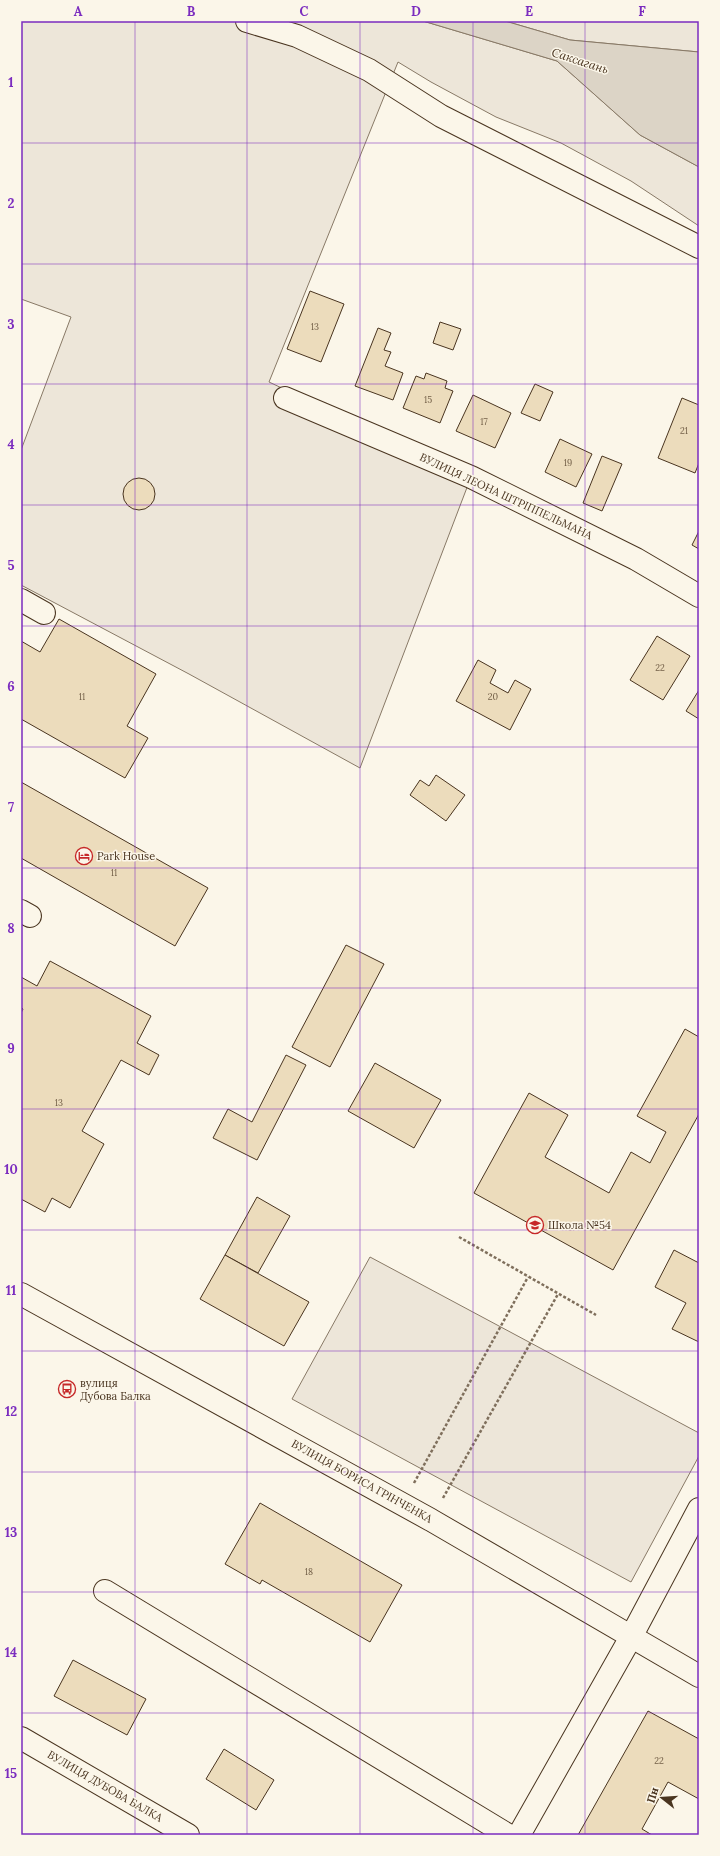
<svg xmlns="http://www.w3.org/2000/svg" width="720" height="1856" viewBox="0 0 720 1856" font-family="Lora,serif">
	<style>
		.green { fill: #ede6d9; stroke: #887966 }
		.water { fill: #dcd4c6; stroke: #887966 }
		.building { fill: #ecdcbc; stroke: #4a3520 }
		.lines { fill: none; stroke-linecap: round; stroke-linejoin: round }
		.minor-casing { stroke: #4a3520; stroke-width: 24 }
		.path { stroke: #7f6f5c; stroke-width: 2.5; stroke-dasharray: 3 2; stroke-linecap: butt }
		.minor { stroke: #fbf6e9; stroke-width: 22 }
		.grid { fill: none; stroke: #7b2cbf; stroke-width: 1; stroke-opacity: 0.55 }
		.labels { text-anchor: middle; stroke-width: 3; stroke-linejoin: round; paint-order: stroke }
		.number-label { font-size: 9px; fill: #725f47 }
		.street-label { font-size: 11px; fill: #4a3520; stroke: #fbf6e9 }
		.poi-label { font-size: 11px; fill: #4a3520; stroke: #fbf6e9; text-anchor: start }
		.water-label { font-size: 12px; font-style: italic; fill: #4a3520; stroke: #fbf6e9 }
		.neatline { fill: none; stroke: #7b2cbf; stroke-width: 1.5 }
		.grid-label { font-size: 13px; text-anchor: middle; font-weight: bold; fill: #7b2cbf }
	</style>
	<rect width="100%" height="100%" fill="#fbf6e9"/>
	<!-- green -->
	<g class="green">
		<polygon points="21,21 423,21 557,61 640,135 699,167 699,226 631,181 561,143 496,117 431,82 398,62 269,382 471,477 360,768 189,674 21,585 21,450 71,317 21,299"/>
		<polygon points="505,21 699,21 699,52 570,40"/>
		<polygon points="370,1257 699,1433 699,1456 631,1582 292,1399"/>
	</g>
	<!-- water -->
	<polygon class="water" points="423,21 505,21 570,40 699,52 699,167 640,135 557,61"/>
	<!-- building -->
	<g class="building">
		<polygon points="310,291 344,304 321,362 287,349"/>
		<polygon points="440,322 461,329 453,350 433,343"/>
		<polygon points="378,328 391,333 384,350 391,352 385,366 403,373 393,400 355,386"/>
		<polygon points="426,373 447,381 445,388 453,391 440,423 403,408 416,376 424,379"/>
		<polygon points="535,384 553,392 540,421 521,413"/>
		<polygon points="473,395 511,413 495,448 456,431"/>
		<polygon points="682,398 699,405 699,463 695,473 658,458"/>
		<polygon points="560,439 592,454 576,487 545,472"/>
		<polygon points="602,456 622,464 602,511 583,503"/>
		<circle cx="139" cy="494" r="16"/>
		<polygon points="699,531 699,549 692,545"/>
		<polygon points="59,619 156,674 127,726 148,738 125,778 21,719 21,641 40,652"/>
		<polygon points="657,636 690,656 663,700 630,680"/>
		<polygon points="478,660 496,670 490,683 508,693 515,680 531,689 510,730 456,701"/>
		<polygon points="699,690 699,719 686,711"/>
		<polygon points="436,775 465,795 446,821 410,795 420,780 429,786"/>
		<polygon points="21,782 208,888 175,946 21,858"/>
		<polygon points="346,945 384,964 330,1067 292,1047"/>
		<polygon points="50,961 151,1016 137,1043 159,1055 149,1075 121,1060 82,1131 104,1144 70,1208 52,1198 45,1212 21,1199 21,1013 23,1009 21,1007 21,977 37,986"/>
		<polygon points="685,1029 699,1037 699,1114 613,1270 474,1193 529,1093 568,1115 545,1157 609,1193 631,1152 650,1163 666,1132 637,1116"/>
		<polygon points="286,1055 306,1065 257,1160 213,1138 228,1109 252,1122"/>
		<polygon points="375,1063 441,1100 414,1148 348,1111"/>
		<polygon points="257,1197 290,1216 258,1273 225,1255"/>
		<polygon points="674,1250 699,1263 699,1342 672,1329 686,1303 655,1287"/>
		<polygon points="225,1255 309,1302 284,1346 200,1299"/>
		<polygon points="260,1503 402,1585 370,1642 262,1580 260,1584 225,1564"/>
		<polygon points="73,1660 146,1699 127,1735 54,1696"/>
		<polygon points="648,1711 699,1739 699,1799 668,1782 642,1829 652,1835 578,1835"/>
		<polygon points="224,1749 274,1780 256,1810 206,1779"/>
	</g>
	<g class="lines">
		<!-- minor casing -->
		<g class="minor-casing">
			<g id="minor">
				<polyline points="247,21 297,36 369,70 441,116 699,247"/>
				<polyline points="285,398 471,477 636,559 699,596"/>
				<polyline points="21,600 44,613"/>
				<polyline points="21,911 30,916"/>
				<polyline points="21,1294 431,1520 699,1676"/>
				<polyline points="105,1591 508,1835"/>
				<polyline points="21,1738 188,1835"/>
				<polyline points="519,1835 631,1637 699,1509"/>
			</g>
		</g>
		<!-- path -->
		<g class="path">
			<polyline points="459,1237 596,1315"/>
			<polyline points="414,1483 528,1277"/>
			<polyline points="443,1498 558,1294"/>
		</g>
		<!-- minor -->
		<use href="#minor" class="minor"/>
	</g>
	<!-- grid -->
	<path class="grid" d="M135 21V1835M247 21V1835M360 21V1835M473 21V1835M585 21V1835M21 143H699M21 264H699M21 384H699M21 505H699M21 626H699M21 747H699M21 868H699M21 988H699M21 1109H699M21 1230H699M21 1351H699M21 1472H699M21 1592H699M21 1713H699"/>
	<!-- icons -->
	<defs>
		<g id="hotel-ring" transform="scale(0.9)"><circle r="9.5" fill="#fbf6e9" stroke="#c62828" stroke-width="1.5"/><path d="M-6-4.5h1.5V1H6V5H4.5V3h-9V5H-6ZM-4 0a1.8 1.8 0 1 1 3.6 0ZM.5 0V-2.5h3Q6-2.5 6 0Z" fill="#c62828"/></g>
		<g id="school-ring" transform="scale(0.9)"><circle r="9.5" fill="#fbf6e9" stroke="#c62828" stroke-width="1.5"/><path d="M0-5L7-2L0 1L-7-2ZM-4 1L0 2.5L4 1V4Q0 6-4 4Z" fill="#c62828"/></g>
		<g id="bus-ring" transform="scale(0.9)"><circle r="9.5" fill="#fbf6e9" stroke="#c62828" stroke-width="1.5"/><path d="M-5-6H5V4H4V6H2V4H-2V6H-4V4H-5ZM-3.5-4V0h7V-4ZM-3.5 1.2v1.5H-2V1.2ZM2 1.2v1.5H3.5V1.2Z" fill="#c62828"/></g>
	</defs>
	<g fill-rule="evenodd">
		<use href="#hotel-ring" x="84" y="856"/>
		<use href="#school-ring" x="535" y="1225"/>
		<use href="#bus-ring" x="67" y="1389"/>
	</g>
	<g class="labels">
		<!-- number labels -->
		<g class="number-label">
			<text x="315" y="330">13</text>
			<text x="428" y="403">15</text>
			<text x="484" y="425">17</text>
			<text x="684" y="434">21</text>
			<text x="568" y="466">19</text>
			<text x="660" y="671">22</text>
			<text x="82" y="700">11</text>
			<text x="493" y="700">20</text>
			<text x="114" y="876">11</text>
			<text x="59" y="1106">13</text>
			<text x="309" y="1575">18</text>
			<text x="659" y="1764">22</text>
		</g>
		<!-- street labels -->
		<g class="street-label">
			<text transform="translate(506 496) rotate(25)" y="4">ВУЛИЦЯ ЛЕОНА ШТРІППЕЛЬМАНА</text>
			<text transform="translate(362 1481) rotate(29)" y="4">ВУЛИЦЯ БОРИСА ГРІНЧЕНКА</text>
			<text transform="translate(105 1786) rotate(30)" y="4">ВУЛИЦЯ ДУБОВА БАЛКА</text>
		</g>
		<!-- poi labels -->
		<g class="poi-label">
			<text x="97" y="860">Park House</text>
			<text x="548" y="1229">Школа №54</text>
			<text x="80" y="1387">вулиця<tspan x="80" dy="13">Дубова Балка</tspan></text>
		</g>
		<!-- water labels -->
		<g class="water-label">
			<text transform="translate(580 61) rotate(18)" y="4">Саксагань</text>
		</g>
	</g>
	<!-- border -->
	<rect width="720" height="1856" fill="none" stroke="#fbf6e9" stroke-width="44"/>
	<!-- north arrow -->
	<g transform="translate(662 1798) rotate(287)" stroke="#fbf6e9" stroke-width="3" paint-order="stroke">
	<path d="M0-3L7 15L0 10L-7 15Z" fill="#4a3520"/>
	<text y="-6" font-size="11" font-weight="bold" text-anchor="middle" fill="#4a3520">Пн</text>
	</g>
	<rect x="22" y="22" width="676" height="1812" class="neatline"/>
	<g class="grid-label">
		<text x="78" y="16">A</text>
		<text x="191" y="16">B</text>
		<text x="304" y="16">C</text>
		<text x="416" y="16">D</text>
		<text x="529" y="16">E</text>
		<text x="642" y="16">F</text>
		<text x="11" y="87">1</text>
		<text x="11" y="208">2</text>
		<text x="11" y="329">3</text>
		<text x="11" y="449">4</text>
		<text x="11" y="570">5</text>
		<text x="11" y="691">6</text>
		<text x="11" y="812">7</text>
		<text x="11" y="933">8</text>
		<text x="11" y="1053">9</text>
		<text x="11" y="1174">10</text>
		<text x="11" y="1295">11</text>
		<text x="11" y="1416">12</text>
		<text x="11" y="1537">13</text>
		<text x="11" y="1657">14</text>
		<text x="11" y="1778">15</text>
	</g>
</svg>
